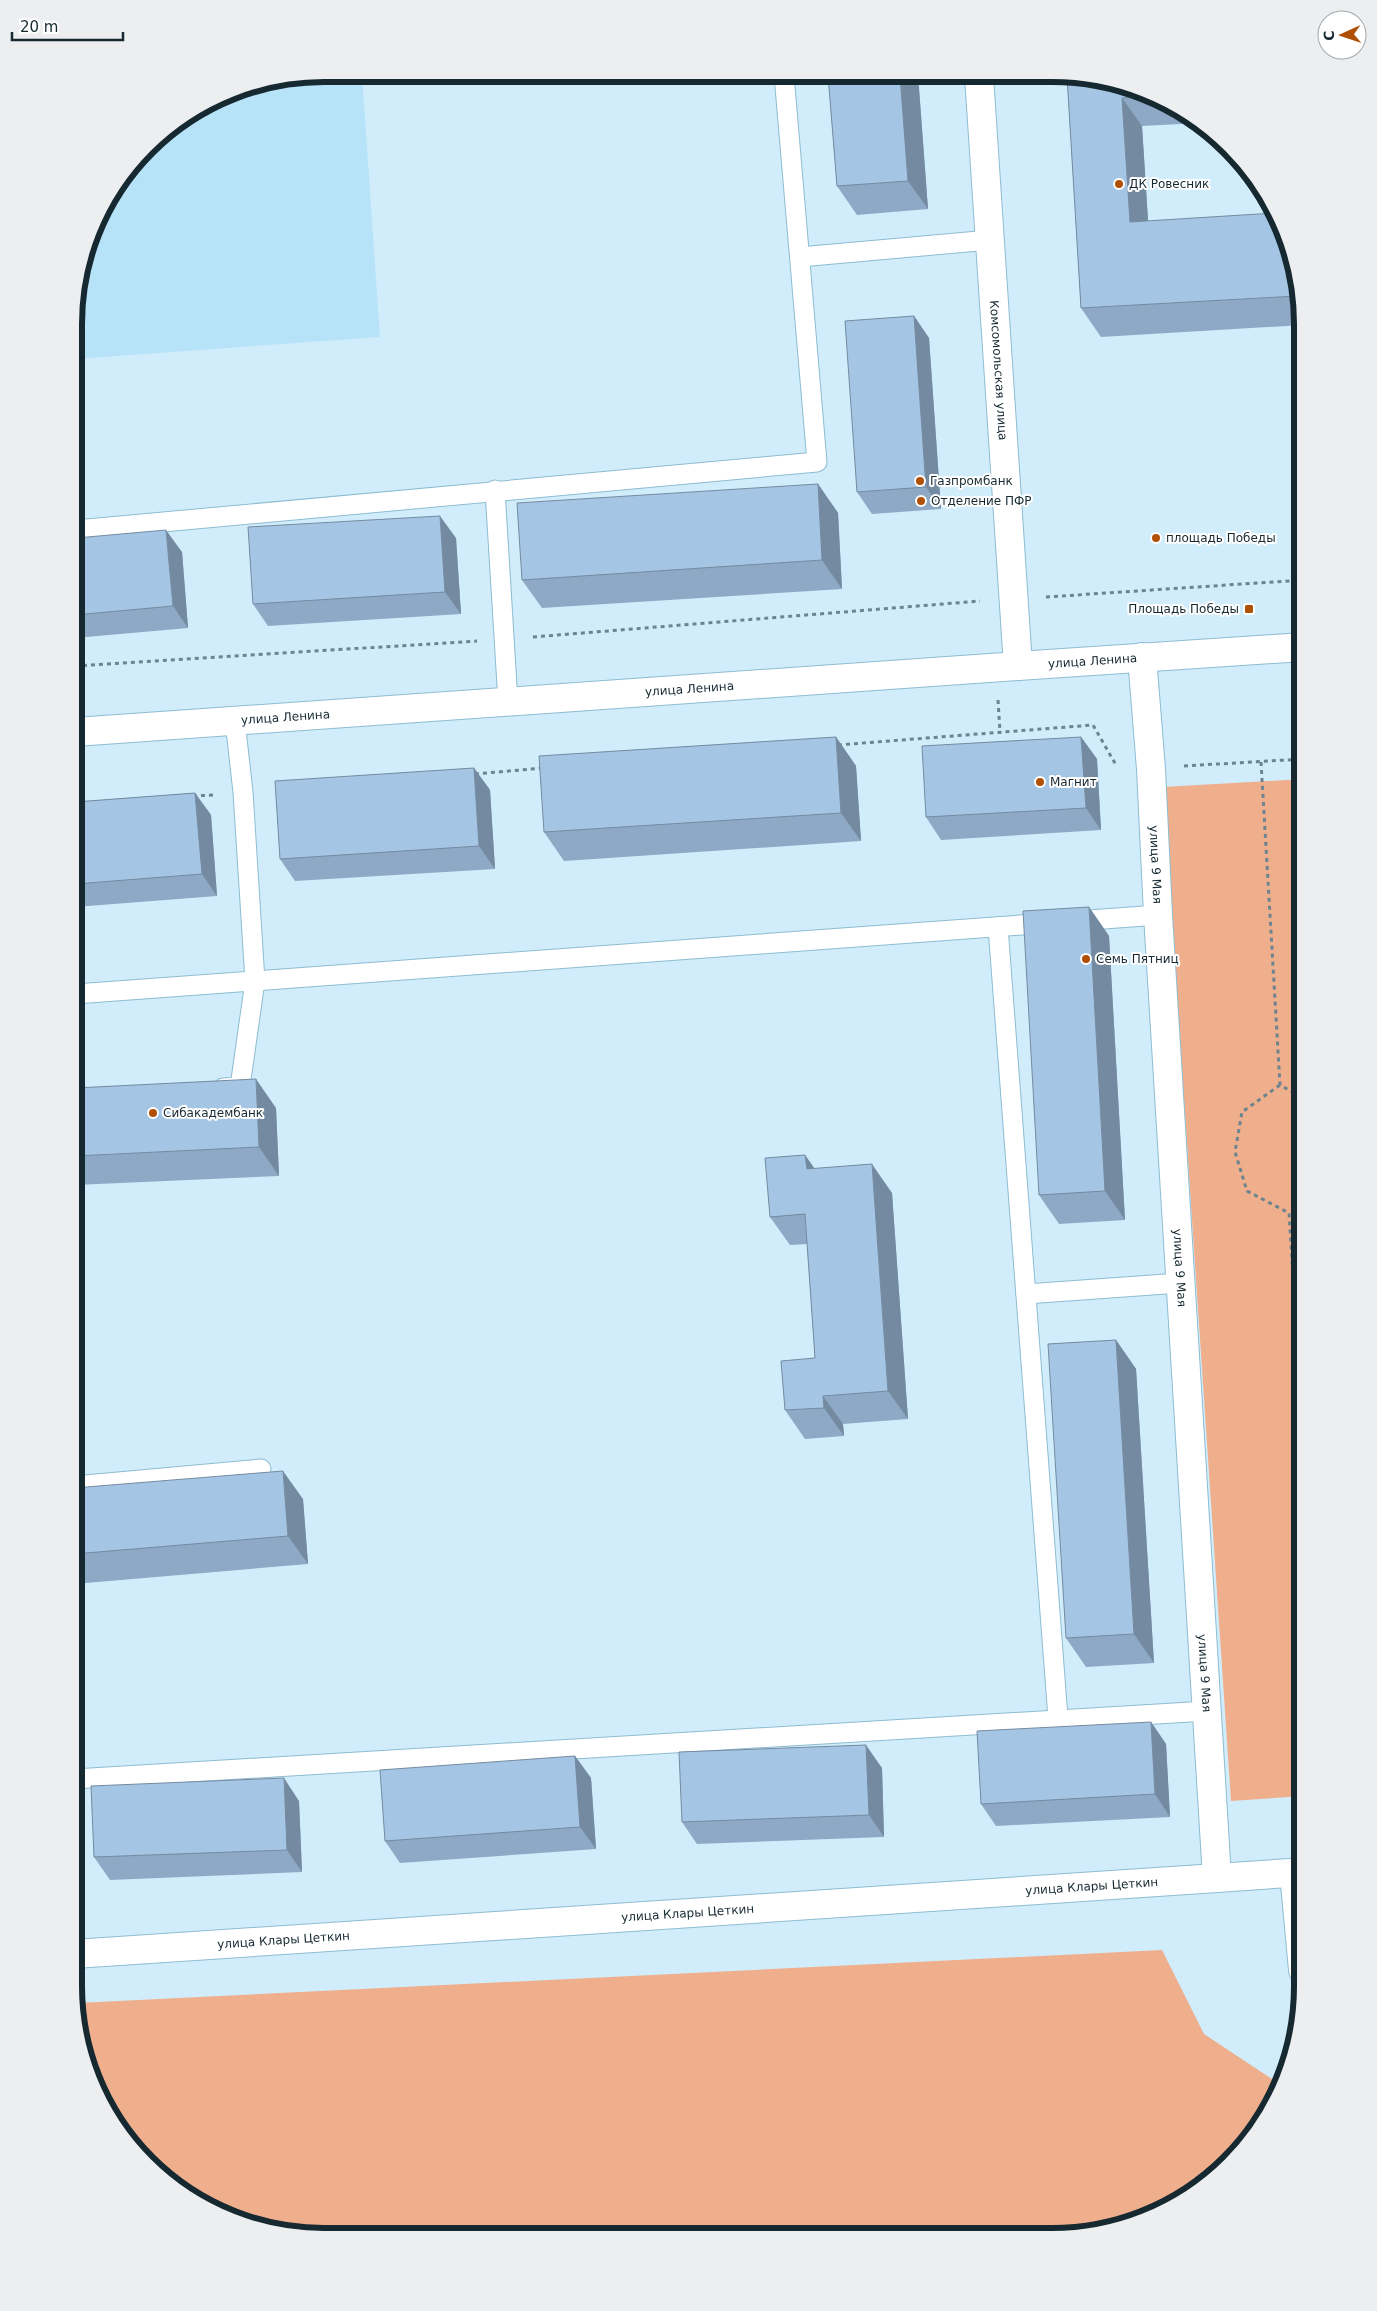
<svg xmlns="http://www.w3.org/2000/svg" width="1377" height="2311" viewBox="0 0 1377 2311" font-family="'DejaVu Sans',sans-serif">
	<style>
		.built { fill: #b7e3f9 }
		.green { fill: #f0af8c }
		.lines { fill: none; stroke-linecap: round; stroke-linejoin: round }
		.service-casing { stroke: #8ebcd2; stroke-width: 21 }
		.minor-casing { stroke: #8ebcd2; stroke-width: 30 }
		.tertiary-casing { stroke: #8ebcd2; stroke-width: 30 }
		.path { stroke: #6d848f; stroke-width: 3; stroke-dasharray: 4 4; stroke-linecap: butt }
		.service { stroke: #fff; stroke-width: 19 }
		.minor { stroke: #fff; stroke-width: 28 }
		.tertiary { stroke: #fff; stroke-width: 28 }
		.wall { fill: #8ea9c5 }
		.shaded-wall { fill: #748aa0 }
		.building { fill: #a5c5e5; stroke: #748aa0 }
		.poi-dot { fill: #b05005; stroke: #fff; stroke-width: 2 }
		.labels { text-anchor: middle; stroke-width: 4; stroke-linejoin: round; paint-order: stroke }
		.poi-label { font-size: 12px; fill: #162931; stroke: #fff; text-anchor: start }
		.street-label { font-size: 12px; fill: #162931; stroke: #fff }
		.rim { fill: none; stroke: #162931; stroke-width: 6 }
	</style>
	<rect width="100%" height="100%" fill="#d1edfb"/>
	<!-- built -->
	<polygon class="built" points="325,74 362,74 380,337 76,359 76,292 100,214 159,136 229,93"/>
	<!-- green -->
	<g class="green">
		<polygon points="1303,779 1303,1796 1231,1801 1163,787"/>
		<polygon points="1162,1950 1204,2034 1272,2079 1274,2100 1252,2139 1205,2186 1148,2218 1052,2237 292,2235 229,2218 172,2186 125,2139 93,2082 77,2003"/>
	</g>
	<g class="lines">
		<!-- service casing -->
		<g class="service-casing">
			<g id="service">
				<polyline points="800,257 990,240"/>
				<polyline points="495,490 508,702"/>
				<polyline points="76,530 817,462 784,75"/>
				<polyline points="998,927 1058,1718"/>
				<polyline points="75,994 1158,915"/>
				<polyline points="223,1088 240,1087 255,981 243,792 235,721"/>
				<polyline points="1026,1294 1180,1283"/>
				<polyline points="74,1486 261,1469"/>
				<polyline points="74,1779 1207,1711"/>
			</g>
		</g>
		<!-- minor casing -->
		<g class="minor-casing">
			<g id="minor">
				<path id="s1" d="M75 732 1018 666"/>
				<polyline points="1294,1873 1303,1970"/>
				<path id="s2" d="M74 1954 1217 1878"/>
			</g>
		</g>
		<!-- tertiary casing -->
		<g class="tertiary-casing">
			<g id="tertiary">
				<path id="s3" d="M979 76 1018 666 1303 647"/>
				<path id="s4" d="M1142 657 1151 769 1158 915 1217 1878 1303 1872"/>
			</g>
		</g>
		<!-- path -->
		<g class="path">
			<polyline points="1046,597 1303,580"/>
			<polyline points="533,637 980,601"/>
			<polyline points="75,666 477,641"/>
			<polyline points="998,700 1000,732"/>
			<polyline points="838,745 1093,725 1116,765"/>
			<polyline points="1261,762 1280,1085 1303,1098"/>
			<polyline points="1184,766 1303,759"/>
			<polyline points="475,774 543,768"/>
			<polyline points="193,796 214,795"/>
			<polyline points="1280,1085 1242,1112 1235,1152 1247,1191 1289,1213"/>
			<polyline points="1303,1433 1289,1213 1303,1203"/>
		</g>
		<!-- service -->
		<use href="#service" class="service"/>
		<!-- minor -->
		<use href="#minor" class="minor"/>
		<!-- tertiary -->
		<use href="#tertiary" class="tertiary"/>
	</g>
	<!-- wall -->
	<g class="wall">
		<polygon points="828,75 918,75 928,209 857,215 837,186"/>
		<polygon points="1067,76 1148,93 1200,123 1142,126 1148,221 1284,229 1303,325 1101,337 1081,308"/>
		<polygon points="914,316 929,338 941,509 872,514 857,492"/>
		<polygon points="818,484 838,513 842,589 542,608 522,580"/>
		<polygon points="76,538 182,552 188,628 75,638"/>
		<polygon points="456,538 461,614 268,626 253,604"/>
		<polygon points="836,737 856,766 861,841 564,861 544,832"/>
		<polygon points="1081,737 1097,759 1101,830 941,840 926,817"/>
		<polygon points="474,768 490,790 495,869 295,881 280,859"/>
		<polygon points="195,793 211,815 217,896 75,907 75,802"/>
		<polygon points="1089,907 1109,936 1125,1220 1059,1224 1039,1195"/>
		<polygon points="75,1088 276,1108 279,1176 75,1185"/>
		<polygon points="805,1155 815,1169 892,1193 908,1419 843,1424 844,1436 805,1439 785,1410 815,1358 807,1244 790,1245 770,1217"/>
		<polygon points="1116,1340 1136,1369 1154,1663 1086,1667 1066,1638"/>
		<polygon points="74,1488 303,1499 308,1564 74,1584"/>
		<polygon points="1151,1722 1166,1744 1170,1817 996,1826 981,1804"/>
		<polygon points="575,1756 591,1778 596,1849 400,1863 385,1841"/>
		<polygon points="882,1768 884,1837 697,1844 682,1822"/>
		<polygon points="299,1801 302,1872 110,1880 94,1857"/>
	</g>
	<!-- shaded-wall -->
	<g class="shaded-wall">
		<polygon points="900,75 918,75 928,209 908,181"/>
		<polygon points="1122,98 1142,126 1150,251 1130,222"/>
		<polygon points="914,316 929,338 941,509 926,487"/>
		<polygon points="818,484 838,513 842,589 822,560"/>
		<polygon points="440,516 456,538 461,614 445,592"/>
		<polygon points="166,530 182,552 188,628 173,606"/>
		<polygon points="836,737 856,766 861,841 841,813"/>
		<polygon points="1081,737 1097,759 1101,830 1086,808"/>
		<polygon points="474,768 490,790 495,869 479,846"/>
		<polygon points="195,793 211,815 217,896 202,874"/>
		<polygon points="1089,907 1109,936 1125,1220 1105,1191"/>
		<polygon points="256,1079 276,1108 279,1176 259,1147"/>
		<polygon points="805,1155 825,1184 807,1169"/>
		<polygon points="872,1164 892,1193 908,1419 888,1391"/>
		<polygon points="1116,1340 1136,1369 1154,1663 1134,1634"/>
		<polygon points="823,1396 843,1424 844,1436 824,1408"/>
		<polygon points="283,1471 303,1499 308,1564 288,1536"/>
		<polygon points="1151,1722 1166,1744 1170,1817 1155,1794"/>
		<polygon points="866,1745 882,1768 884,1837 869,1815"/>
		<polygon points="575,1756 591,1778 596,1849 580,1827"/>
		<polygon points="284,1778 299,1801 302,1872 287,1850"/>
	</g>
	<!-- building -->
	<g class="building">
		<polygon points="828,75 900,75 908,181 837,186"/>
		<polygon points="1067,76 1085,76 1148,93 1153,96 1122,98 1130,222 1275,213 1284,229 1297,296 1081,308"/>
		<polygon points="914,316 926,487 857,492 845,321"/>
		<polygon points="818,484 822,560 522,580 517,503"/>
		<polygon points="440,516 445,592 253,604 248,527"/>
		<polygon points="166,530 173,606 75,615 76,538"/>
		<polygon points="836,737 841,813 544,832 539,756"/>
		<polygon points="1081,737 1086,808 926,817 922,746"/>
		<polygon points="474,768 479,846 280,859 275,781"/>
		<polygon points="195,793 202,874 75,884 75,802"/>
		<polygon points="1089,907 1105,1191 1039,1195 1023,911"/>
		<polygon points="256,1079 259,1147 75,1156 75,1088"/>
		<polygon points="805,1155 807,1169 872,1164 888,1391 823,1396 824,1408 785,1410 781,1361 815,1358 805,1214 770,1217 765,1158"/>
		<polygon points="1116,1340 1134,1634 1066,1638 1048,1344"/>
		<polygon points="283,1471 288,1536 74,1554 74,1488"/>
		<polygon points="1151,1722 1155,1794 981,1804 977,1731"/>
		<polygon points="866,1745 869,1815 682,1822 679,1752"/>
		<polygon points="575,1756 580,1827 385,1841 380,1770"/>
		<polygon points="284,1778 287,1850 94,1857 91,1786"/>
	</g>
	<!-- markers -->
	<g class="poi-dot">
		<circle cx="1119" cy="184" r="5"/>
		<circle cx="920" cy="481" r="5"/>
		<circle cx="921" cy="501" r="5"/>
		<circle cx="1156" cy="538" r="5"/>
		<rect x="1244" y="604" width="10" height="10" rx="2.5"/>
		<circle cx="1040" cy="782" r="5"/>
		<circle cx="1086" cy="959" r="5"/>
		<circle cx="153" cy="1113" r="5"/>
	</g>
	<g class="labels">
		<!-- poi labels -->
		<g class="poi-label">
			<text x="1129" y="188">ДК Ровесник</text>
			<text x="930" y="485">Газпромбанк</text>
			<text x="931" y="505">Отделение ПФР</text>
			<text x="1166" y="542">площадь Победы</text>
			<text x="1239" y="613" text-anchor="end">Площадь Победы</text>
			<text x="1050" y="786">Магнит</text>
			<text x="1096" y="963">Семь Пятниц</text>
			<text x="163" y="1117">Сибакадембанк</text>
		</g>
		<!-- street labels -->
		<g class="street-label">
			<text dy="4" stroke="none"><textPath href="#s3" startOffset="295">Комсомольская улица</textPath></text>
			<text dy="4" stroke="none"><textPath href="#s3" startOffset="666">улица Ленина</textPath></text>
			<text dy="4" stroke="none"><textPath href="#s1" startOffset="616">улица Ленина</textPath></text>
			<text dy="4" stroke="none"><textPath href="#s1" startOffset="211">улица Ленина</textPath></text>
			<text dy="4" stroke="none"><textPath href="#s4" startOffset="208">улица 9 Мая</textPath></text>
			<text dy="4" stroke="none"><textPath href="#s4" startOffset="612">улица 9 Мая</textPath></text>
			<text dy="4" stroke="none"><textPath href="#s4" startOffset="1018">улица 9 Мая</textPath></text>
			<text dy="4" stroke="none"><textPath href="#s2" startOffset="1020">улица Клары Цеткин</textPath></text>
			<text dy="4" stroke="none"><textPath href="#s2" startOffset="615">улица Клары Цеткин</textPath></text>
			<text dy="4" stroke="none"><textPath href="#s2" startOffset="210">улица Клары Цеткин</textPath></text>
		</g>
	</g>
	<!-- crop -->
	<path d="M0 0H1377V2311H0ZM324 82H1052A242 242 0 0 1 1294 324V1986A242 242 0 0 1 1052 2228H324A242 242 0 0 1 82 1986V324A242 242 0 0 1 324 82Z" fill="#eceeef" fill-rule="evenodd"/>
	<path class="rim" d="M324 82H1052A242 242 0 0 1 1294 324V1986A242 242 0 0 1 1052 2228H324A242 242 0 0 1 82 1986V324A242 242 0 0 1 324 82Z"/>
	<!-- north arrow -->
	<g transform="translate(1342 35) rotate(267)"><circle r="24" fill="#ffffff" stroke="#a2a9ad"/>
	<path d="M0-4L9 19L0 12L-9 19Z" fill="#b05005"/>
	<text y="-8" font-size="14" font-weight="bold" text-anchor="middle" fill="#162931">С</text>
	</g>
	<!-- scale -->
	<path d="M12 32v8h111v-8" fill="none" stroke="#162931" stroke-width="2.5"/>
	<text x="20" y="32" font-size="15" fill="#162931" stroke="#ffffff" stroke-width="4" paint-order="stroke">20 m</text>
</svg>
